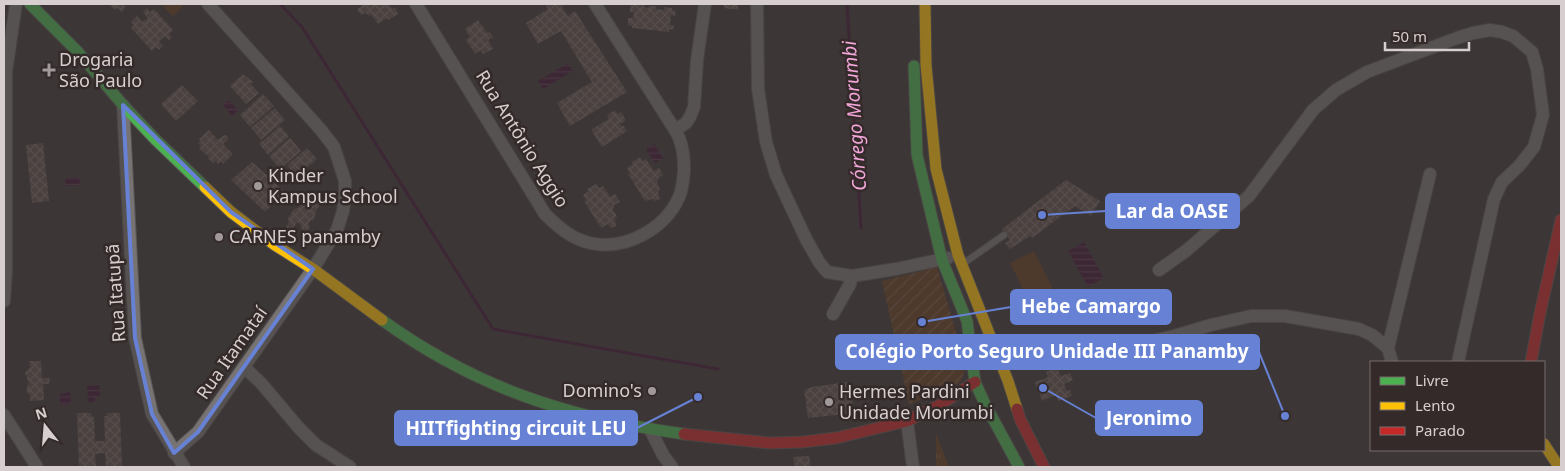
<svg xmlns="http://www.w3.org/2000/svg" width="1565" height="471" viewBox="0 0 1565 471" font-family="'Noto Sans',sans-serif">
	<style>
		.grass { fill: #643e23 }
		.park { fill: url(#park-tufts) }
		.garden { fill: url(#garden-furrows) }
		.water { fill: url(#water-rules) }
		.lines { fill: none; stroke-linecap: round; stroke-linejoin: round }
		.stream { stroke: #3e1633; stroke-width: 3 }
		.building { fill: url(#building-cross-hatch) }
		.lane-casing { stroke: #5a5555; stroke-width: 8 }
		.street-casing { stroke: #5a5555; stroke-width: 14 }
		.fast-casing { stroke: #5a5555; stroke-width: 13 }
		.slow-casing { stroke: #5a5555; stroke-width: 13 }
		.jam-casing { stroke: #5a5555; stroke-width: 13 }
		.lane { stroke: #787373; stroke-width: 6 }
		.street { stroke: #787373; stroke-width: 12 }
		.fast { stroke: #4caf50; stroke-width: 11 }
		.slow { stroke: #ffc107; stroke-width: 11 }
		.jam { stroke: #c62828; stroke-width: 11 }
		.marked { fill: none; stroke: #6782d4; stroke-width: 4; stroke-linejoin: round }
		.poi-dot { fill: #a19a9a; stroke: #352a2a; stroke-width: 2 }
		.labels { text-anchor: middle; stroke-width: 5; stroke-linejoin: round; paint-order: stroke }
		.poi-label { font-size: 18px; fill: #d7cfcf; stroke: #352a2a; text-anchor: start }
		.street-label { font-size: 18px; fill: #d7cfcf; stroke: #352a2a }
		.water-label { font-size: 19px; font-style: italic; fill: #f2a7db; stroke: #352a2a }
		.leader { fill: none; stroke: #6782d4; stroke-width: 2 }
		.callout-dot { fill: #6782d4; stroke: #352a2a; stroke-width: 2 }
		.callout { fill: #6782d4; stroke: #6782d4; stroke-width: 2 }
		.callout-label { font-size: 19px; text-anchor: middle; font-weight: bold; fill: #fff }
	</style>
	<defs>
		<pattern id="park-tufts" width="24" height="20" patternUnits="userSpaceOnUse" patternTransform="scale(1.25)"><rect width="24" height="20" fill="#643e23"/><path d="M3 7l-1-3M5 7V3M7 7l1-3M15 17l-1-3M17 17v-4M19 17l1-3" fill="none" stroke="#795942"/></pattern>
		<pattern id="garden-furrows" width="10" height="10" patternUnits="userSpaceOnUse" patternTransform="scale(1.25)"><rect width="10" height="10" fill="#643e23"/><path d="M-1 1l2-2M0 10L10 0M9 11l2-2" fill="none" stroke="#795942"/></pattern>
		<pattern id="water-rules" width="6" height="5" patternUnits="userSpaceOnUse" patternTransform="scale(1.25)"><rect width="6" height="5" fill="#3e1633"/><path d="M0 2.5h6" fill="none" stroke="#593750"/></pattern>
		<pattern id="building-cross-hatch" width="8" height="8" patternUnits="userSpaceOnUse" patternTransform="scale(1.25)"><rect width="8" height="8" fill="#5e504d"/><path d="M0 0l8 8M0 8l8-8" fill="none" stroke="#746866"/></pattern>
	</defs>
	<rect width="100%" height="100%" fill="#3c3737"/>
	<!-- grass -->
	<g class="grass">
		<polygon points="161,4 183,4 184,5 173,16"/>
		<polygon points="1034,251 1055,293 1031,305 1010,263"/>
	</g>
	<!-- park -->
	<polygon class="park" points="936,433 949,467 936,467"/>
	<!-- garden -->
	<path class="garden" d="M937 267 965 363C964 369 964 378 960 382 956 387 918 401 909 404L882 281Z"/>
	<!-- water -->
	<g class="water">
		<polygon points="568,63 573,71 543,89 538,81"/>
		<polygon points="229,100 238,110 232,116 223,105"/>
		<polygon points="654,144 663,158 655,163 646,150"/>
		<polygon points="79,177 80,185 66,186 65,179"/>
		<polygon points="1084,242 1104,278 1088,287 1068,251"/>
		<polygon points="99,385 100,396 95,397 95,402 88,402 87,386"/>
		<polygon points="70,392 71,404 60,405 60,394"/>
	</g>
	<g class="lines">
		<!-- stream -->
		<g class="stream">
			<polyline points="280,4 302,27 493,329 718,369"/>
			<polyline points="847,4 861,228"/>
		</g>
	</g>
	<!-- building -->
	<g class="building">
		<polygon points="109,4 123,4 126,7 122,12 118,8 115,10"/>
		<polygon points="364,4 389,4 392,9 395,7 398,14 388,20 387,18 378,24 372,15 370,16 365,13 361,15 357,9"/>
		<polygon points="545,4 566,4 562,7 568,16 575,11 627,92 570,126 557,103 592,82 561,31 538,44 526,23 548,9"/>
		<polygon points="630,4 645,4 644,7 648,8 649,6 656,6 656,9 664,10 664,7 672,8 672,10 676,11 675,16 671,15 670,25 674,25 673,30 669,29 669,32 632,28 632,26 628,25 628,18 633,18 634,12 630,12"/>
		<polygon points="724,4 738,4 738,10 724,8"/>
		<polygon points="147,8 150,12 154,9 173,30 169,34 172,37 169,40 165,36 159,41 163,46 159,50 156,47 152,51 131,28 134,25 131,22 137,16 142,22 148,18 143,12"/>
		<polygon points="478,20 487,33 490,32 493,37 488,40 493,49 483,54 481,50 475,54 466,40 470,37 465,29"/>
		<polygon points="243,74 253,82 251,84 259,93 246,104 230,86"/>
		<polygon points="182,85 198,101 176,121 161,104"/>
		<polygon points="263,94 274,106 250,127 240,115"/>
		<polygon points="275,108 285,120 261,140 251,128"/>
		<polygon points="615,110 617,114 621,112 626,120 620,124 621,126 624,126 627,131 602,147 593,133 592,129 609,119 607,115"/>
		<polygon points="280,126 289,136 268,155 259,144"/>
		<polygon points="209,130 218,140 224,135 227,136 228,140 223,144 233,154 223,164 221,161 218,164 216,161 213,163 208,158 209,156 205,154 199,148 201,147 198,143 201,141 199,139"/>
		<polygon points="290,138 301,151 280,169 269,156"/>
		<polygon points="43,143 49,201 32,203 26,145"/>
		<polygon points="307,148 317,159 296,177 287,165"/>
		<polygon points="640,157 642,161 646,159 654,171 659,168 663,175 658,179 657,183 660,189 658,192 660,199 655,201 652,199 645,201 628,174 630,173 627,168 633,164 632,162"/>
		<polygon points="252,162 285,192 265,212 231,180"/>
		<polygon points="1066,180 1100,201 1091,216 1075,206 1032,238 1030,236 1010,249 1005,243 1010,240 1002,229"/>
		<polygon points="596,184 599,188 603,186 610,197 615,194 620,202 614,205 613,210 617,216 615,219 616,226 611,228 608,224 601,228 584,201 586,200 583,195 589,191 587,189"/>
		<polygon points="311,191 324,199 316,211 314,220 311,220 308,224 310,227 307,231 302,230 301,225 297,222 292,230 286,227 289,222 288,218 294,209 298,208 306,196 308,197"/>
		<polygon points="29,361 41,361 42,378 48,378 50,379 49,384 43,384 44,400 30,401 30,395 26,391 29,381 27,380 27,376 25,374 25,372 30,368"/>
		<polygon points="1057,368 1061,376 1070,373 1073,380 1064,384 1067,391 1070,390 1072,396 1058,401 1056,395 1042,401 1035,382 1048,377 1046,372"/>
		<polygon points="847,382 855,413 808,418 804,390 812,387"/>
		<polygon points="77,413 91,413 92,417 94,417 95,441 105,441 104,416 107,416 107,413 120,413 122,467 106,467 105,453 95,454 96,467 79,467"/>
		<polygon points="809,456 811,467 795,467 793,457"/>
	</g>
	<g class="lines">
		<!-- lane casing -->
		<g class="lane-casing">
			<polyline id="lane" points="964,263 1004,235"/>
		</g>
		<!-- street casing -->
		<g class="street-casing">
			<g id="street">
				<path d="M416 4 545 214C558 227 572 239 590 243 625 251 665 229 679 197 683 188 683 180 684 171 684 156 683 143 675 130L686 123 690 117 694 107 697 60 705 4"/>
				<polyline points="595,4 675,130"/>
				<polyline points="757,4 758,89 766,142 776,175 806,239 819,262 827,272 852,276"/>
				<polyline points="123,105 135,338 152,414 184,467"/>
				<polyline points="1159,270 1187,250 1249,196 1313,110 1336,90 1367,72 1457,38 1473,33 1490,30 1502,32 1513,36 1532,52 1537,69 1543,115 1534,147 1519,166 1502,182 1494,199 1458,362"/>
				<polyline points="4,301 6,271 6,72 16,4"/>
				<polyline points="833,314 850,284 852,276 896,269 948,258"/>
				<polyline points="1388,348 1430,174"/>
				<polyline points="995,350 1010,348 1047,351 1100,349 1143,343 1174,336 1211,325 1251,316 1285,316 1359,329 1372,335 1388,348 1392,362"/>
				<polyline points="244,367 261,383 299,428 316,445 350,467"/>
				<polyline points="4,415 37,467"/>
				<polyline points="907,421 913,467"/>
				<polyline points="650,429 663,455 672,467"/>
				<polyline points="174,453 198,432 313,269 337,230 343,211 345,197 345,181 334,147 321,130 208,4"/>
			</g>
		</g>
		<!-- fast casing -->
		<g class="fast-casing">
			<g id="fast">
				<polyline points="30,4 78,52 123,105 155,139 205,187"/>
				<polyline points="914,66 917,155 942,260 967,321 975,382 985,404 1019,467"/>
				<path d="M382 320C476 388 569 418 684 434"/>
			</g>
		</g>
		<!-- slow casing -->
		<g class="slow-casing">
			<g id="slow">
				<polyline points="925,4 926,65 936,169 958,255 1008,381 1017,409"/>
				<polyline points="205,187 231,212 275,245 313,269 382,320"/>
				<polyline points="1544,444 1559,467"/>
			</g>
		</g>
		<!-- jam casing -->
		<g class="jam-casing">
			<g id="jam">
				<polyline points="1531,362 1540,313 1561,220"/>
				<polyline points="1017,409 1020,419 1044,467"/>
				<polyline points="684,434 770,443 802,442 836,438 907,421 938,406 975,382"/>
			</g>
		</g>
		<!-- lane -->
		<use href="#lane" class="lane"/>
		<!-- street -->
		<use href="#street" class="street"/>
		<!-- fast -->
		<use href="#fast" class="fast"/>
		<!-- slow -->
		<use href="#slow" class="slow"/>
		<!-- jam -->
		<use href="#jam" class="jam"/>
	</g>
	<!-- marked area -->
	<path d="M0 0H1565V471H0ZM123 105 231 212 313 269 198 432 174 453 152 414 135 338Z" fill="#3c3737" fill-opacity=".55" fill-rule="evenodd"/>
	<path class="marked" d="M123 105 231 212 313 269 198 432 174 453 152 414 135 338Z"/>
	<!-- markers -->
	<g class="poi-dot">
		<path d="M46.5 62.5h5v5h5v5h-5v5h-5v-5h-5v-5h5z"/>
		<circle cx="258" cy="186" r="5"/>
		<circle cx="219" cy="237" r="5"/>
		<circle cx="652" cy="391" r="5"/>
		<circle cx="829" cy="402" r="5"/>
	</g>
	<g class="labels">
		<!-- poi labels -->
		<g class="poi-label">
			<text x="59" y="66">Drogaria<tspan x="59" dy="21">São Paulo</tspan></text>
			<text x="268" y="182">Kinder<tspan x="268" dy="21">Kampus School</tspan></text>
			<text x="229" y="243">CARNES panamby</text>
			<text x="642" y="397" text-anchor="end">Domino's</text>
			<text x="839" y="398">Hermes Pardini<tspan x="839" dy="21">Unidade Morumbi</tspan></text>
		</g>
		<!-- street labels -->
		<g class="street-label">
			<text transform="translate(522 139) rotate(58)" y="6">Rua Antônio Aggio</text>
			<text transform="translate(116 293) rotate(-94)" y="6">Rua Itatupã</text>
			<text transform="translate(232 353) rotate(-55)" y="6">Rua Itamataí</text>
		</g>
		<!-- water labels -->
		<g class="water-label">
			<text transform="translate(854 116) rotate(-94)" y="7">Córrego Morumbi</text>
		</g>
	</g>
	<!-- callouts -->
	<path class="leader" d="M1042 215L1106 211M922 322L1011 307M1285 416L1259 352M1043 388L1096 418M698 397L637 428"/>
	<g class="callout-dot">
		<circle cx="1042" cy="215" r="5"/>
		<circle cx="922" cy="322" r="5"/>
		<circle cx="1285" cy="416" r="5"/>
		<circle cx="1043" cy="388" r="5"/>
		<circle cx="698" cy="397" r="5"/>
	</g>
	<g class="callout">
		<rect x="1106" y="194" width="133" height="34" rx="5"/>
		<rect x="1011" y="290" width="160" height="34" rx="5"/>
		<rect x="836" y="335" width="423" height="34" rx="5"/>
		<rect x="1096" y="401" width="106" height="34" rx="5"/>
		<rect x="395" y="411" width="242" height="34" rx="5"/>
	</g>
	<g class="callout-label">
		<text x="1172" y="218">Lar da OASE</text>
		<text x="1091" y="313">Hebe Camargo</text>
		<text x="1047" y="358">Colégio Porto Seguro Unidade III Panamby</text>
		<text x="1149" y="425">Jeronimo</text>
		<text x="516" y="435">HIITfighting circuit LEU</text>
	</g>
	<!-- border -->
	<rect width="1565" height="471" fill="none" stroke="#d7cfcf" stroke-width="10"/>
	<!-- legend -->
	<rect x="1370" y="361" width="175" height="90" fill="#352a2a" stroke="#766c6c"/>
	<rect x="1380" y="377" width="25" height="8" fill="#4caf50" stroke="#766c6c"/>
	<text x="1415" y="386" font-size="15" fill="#d7cfcf">Livre</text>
	<rect x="1380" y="402" width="25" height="8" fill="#ffc107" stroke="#766c6c"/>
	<text x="1415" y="411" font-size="15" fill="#d7cfcf">Lento</text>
	<rect x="1380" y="427" width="25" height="8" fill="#c62828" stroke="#766c6c"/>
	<text x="1415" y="436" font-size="15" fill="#d7cfcf">Parado</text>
	<!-- north arrow -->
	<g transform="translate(45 426) rotate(343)" stroke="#352a2a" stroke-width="4" paint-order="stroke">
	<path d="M0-4L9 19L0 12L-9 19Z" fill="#d7cfcf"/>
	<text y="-8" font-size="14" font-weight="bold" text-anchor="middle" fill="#d7cfcf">N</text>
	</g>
	<!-- scale -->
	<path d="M1385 42v8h84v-8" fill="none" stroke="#d7cfcf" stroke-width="2.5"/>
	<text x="1392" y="42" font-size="15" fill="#d7cfcf" stroke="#352a2a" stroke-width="4" paint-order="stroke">50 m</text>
</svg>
